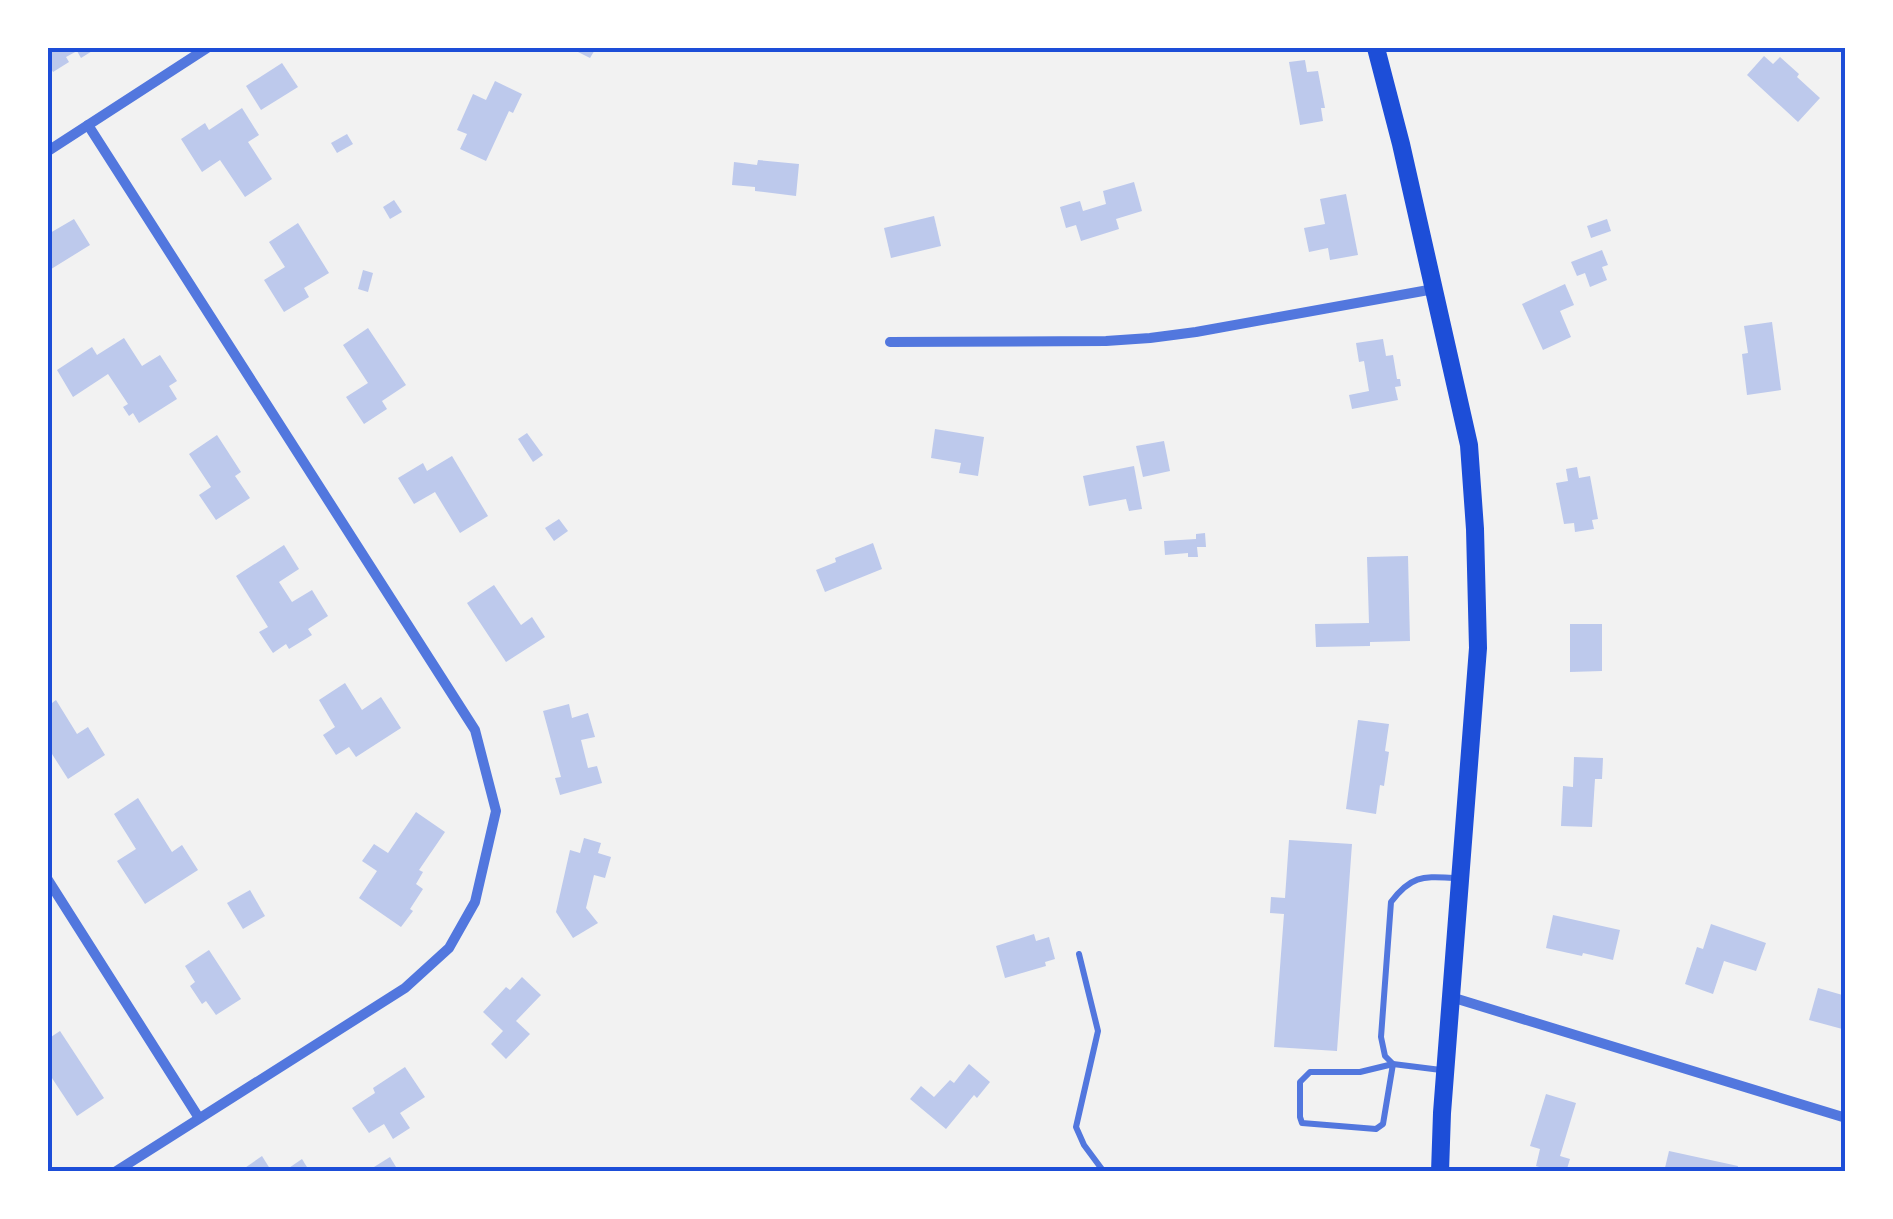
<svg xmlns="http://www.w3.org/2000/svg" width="1893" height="1219" viewBox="0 0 1893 1219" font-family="'Open Sans',sans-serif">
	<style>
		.building { fill: #bdc9ec }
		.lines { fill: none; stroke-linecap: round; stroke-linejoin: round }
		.service { stroke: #5277de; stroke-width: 6 }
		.minor { stroke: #5277de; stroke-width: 10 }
		.secondary { stroke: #1d4ed8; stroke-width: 18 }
		.neatline { fill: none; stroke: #1d4ed8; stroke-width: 4 }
	</style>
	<rect width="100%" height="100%" fill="#f2f2f2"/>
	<!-- building -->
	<g class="building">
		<polygon points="48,48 97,48 81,58 77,51 66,57 69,62 53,72 50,67 48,69"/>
		<polygon points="570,48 596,48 590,58"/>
		<polygon points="1764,56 1773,64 1780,57 1799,74 1797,77 1820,98 1798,122 1747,75"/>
		<polygon points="1305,60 1307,72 1318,71 1325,108 1321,108 1323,121 1300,125 1289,62"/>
		<polygon points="282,63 298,87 261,110 246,86"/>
		<polygon points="495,81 522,94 513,113 509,111 486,161 460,149 467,134 457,130 473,94 486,100"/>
		<polygon points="242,108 259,135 248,142 272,179 245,197 220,160 202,172 181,139 205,123 209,130"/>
		<polygon points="347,134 353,144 337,153 331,143"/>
		<polygon points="758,160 799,164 796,196 755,191 755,187 732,185 734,162 757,165"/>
		<polygon points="1134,182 1142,211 1116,219 1119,229 1081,241 1076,225 1066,228 1060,207 1080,201 1083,211 1106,204 1103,191"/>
		<polygon points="1346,194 1358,255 1330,260 1328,248 1309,252 1304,228 1325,224 1320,199"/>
		<polygon points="394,200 402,212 390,219 383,207"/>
		<polygon points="934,216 941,246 891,258 884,228"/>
		<polygon points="74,219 90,245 48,271 48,229 50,233"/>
		<polygon points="1607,219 1611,231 1591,238 1587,226"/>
		<polygon points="298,223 329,273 304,288 309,297 284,312 264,280 285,267 269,242"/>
		<polygon points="1602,250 1608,265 1602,267 1607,280 1590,287 1585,273 1577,276 1571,262"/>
		<polygon points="363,270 373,273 368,292 358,289"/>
		<polygon points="1565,284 1574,305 1560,311 1571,337 1543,350 1522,304"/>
		<polygon points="1772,322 1781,390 1747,395 1742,354 1748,353 1744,326"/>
		<polygon points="368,328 406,385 382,401 387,409 364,424 346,397 368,383 343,345"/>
		<polygon points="124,338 142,366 160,355 177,381 169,386 177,399 139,423 133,413 129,416 123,407 128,404 108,374 73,397 57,370 92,347 97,355"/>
		<polygon points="1383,339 1386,356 1393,355 1397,379 1400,379 1401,386 1395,387 1398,400 1352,409 1349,395 1369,391 1364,361 1359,362 1356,343"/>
		<polygon points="935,429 984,437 978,476 959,473 961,463 931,458"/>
		<polygon points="527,433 543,455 533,462 518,439"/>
		<polygon points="217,435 241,472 235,476 250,498 216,520 199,495 211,487 189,454"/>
		<polygon points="1164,441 1170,471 1143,477 1136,446"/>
		<polygon points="452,456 488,516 460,533 435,492 414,504 398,478 423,463 427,471"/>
		<polygon points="1134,466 1142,509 1129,511 1126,499 1089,506 1083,476"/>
		<polygon points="1577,467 1579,478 1590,476 1598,519 1592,520 1594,529 1575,532 1574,523 1564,524 1556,483 1568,481 1566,469"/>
		<polygon points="559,519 568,531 554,541 545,528"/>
		<polygon points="1205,533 1206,547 1197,547 1198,557 1188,557 1188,553 1165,555 1164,541 1196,539 1196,534"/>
		<polygon points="873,543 882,569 825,592 816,570 836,562 835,558"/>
		<polygon points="284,545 299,569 279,582 292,602 312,590 328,616 308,629 312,635 289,649 286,644 273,653 259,632 268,627 236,576"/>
		<polygon points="1408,556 1410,641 1370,642 1370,646 1316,647 1315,624 1369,623 1367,557"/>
		<polygon points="494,585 521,625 532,617 545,637 506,662 467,603"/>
		<polygon points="1570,624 1602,624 1602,671 1570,672"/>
		<polygon points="345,683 362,710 381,697 401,728 356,757 349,747 336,755 323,735 335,727 319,700"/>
		<polygon points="56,700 77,734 88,727 105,755 68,779 52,754 48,757 48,706"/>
		<polygon points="569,704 572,718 588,713 595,737 581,740 588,768 597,766 602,783 560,795 555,778 561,777 543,711"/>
		<polygon points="1358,720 1389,724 1385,751 1389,752 1384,786 1380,785 1376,814 1346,809"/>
		<polygon points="1574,757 1603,758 1602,779 1595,779 1592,827 1561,826 1563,786 1573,787"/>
		<polygon points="138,798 172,852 182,845 198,870 145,904 117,861 136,849 114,814"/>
		<polygon points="416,812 445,832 419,870 423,872 416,884 423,889 410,909 413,911 401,927 359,898 377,871 362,861 374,844 388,853"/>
		<polygon points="584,838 601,843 598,853 611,857 605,878 594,875 586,908 598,923 573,938 556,912 570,850 580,853"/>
		<polygon points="1289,840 1352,844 1337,1051 1274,1047 1284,914 1270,913 1271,897 1285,898"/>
		<polygon points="250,890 265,916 243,929 227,903"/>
		<polygon points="1553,915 1620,930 1613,960 1583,953 1582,956 1546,948"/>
		<polygon points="1711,924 1766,943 1756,971 1724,961 1713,994 1685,984 1697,947 1703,949"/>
		<polygon points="1034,934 1036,941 1049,937 1055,959 1045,962 1046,966 1005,978 996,946"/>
		<polygon points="209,950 241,999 216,1015 206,1001 202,1004 190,986 195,982 185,966"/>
		<polygon points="522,977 541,995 516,1021 530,1034 506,1059 491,1044 503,1031 483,1012 506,987 510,990"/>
		<polygon points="1818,988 1846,996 1846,1030 1809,1020"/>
		<polygon points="60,1031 104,1098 77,1116 48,1072 48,1039"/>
		<polygon points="969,1064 990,1082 977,1098 974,1095 946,1129 910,1099 921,1086 934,1097 950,1080 954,1083"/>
		<polygon points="405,1067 425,1097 400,1113 410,1128 393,1139 384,1124 369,1133 352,1108 375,1093 373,1088"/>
		<polygon points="1546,1094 1576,1103 1560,1156 1570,1159 1566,1172 1555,1172 1536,1166 1540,1149 1530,1146"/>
		<polygon points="1669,1151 1738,1166 1737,1172 1664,1172"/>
		<polygon points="262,1156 272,1172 239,1172"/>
		<polygon points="390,1157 396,1167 388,1172 376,1172 374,1167"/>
		<polygon points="302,1159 310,1172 283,1172"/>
	</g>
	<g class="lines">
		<!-- service -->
		<g class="service">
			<polyline points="1079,954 1098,1031 1076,1127 1084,1145 1104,1172"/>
			<polygon points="1393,1064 1383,1124 1376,1129 1302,1123 1300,1117 1300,1082 1310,1072 1360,1072"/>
			<path d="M1441 1070 1393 1064 1385 1056 1381 1037 1391 902C1413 873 1425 877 1459 878"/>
		</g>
		<!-- minor -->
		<g class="minor">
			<polyline points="88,125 475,730 496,811 475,902 449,948 405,988 115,1172"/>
			<polyline points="48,151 207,48"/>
			<polyline points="890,342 1106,341 1150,338 1196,332 1434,289"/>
			<polyline points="48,880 199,1118"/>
			<polyline points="1451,997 1846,1118"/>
		</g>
		<!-- secondary -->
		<polyline class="secondary" points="1376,48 1401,144 1469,445 1475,529 1478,648 1442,1113 1440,1172"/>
	</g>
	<!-- border -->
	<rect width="1893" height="1219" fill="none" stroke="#ffffff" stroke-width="100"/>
	<rect x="50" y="50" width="1793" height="1119" class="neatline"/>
</svg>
